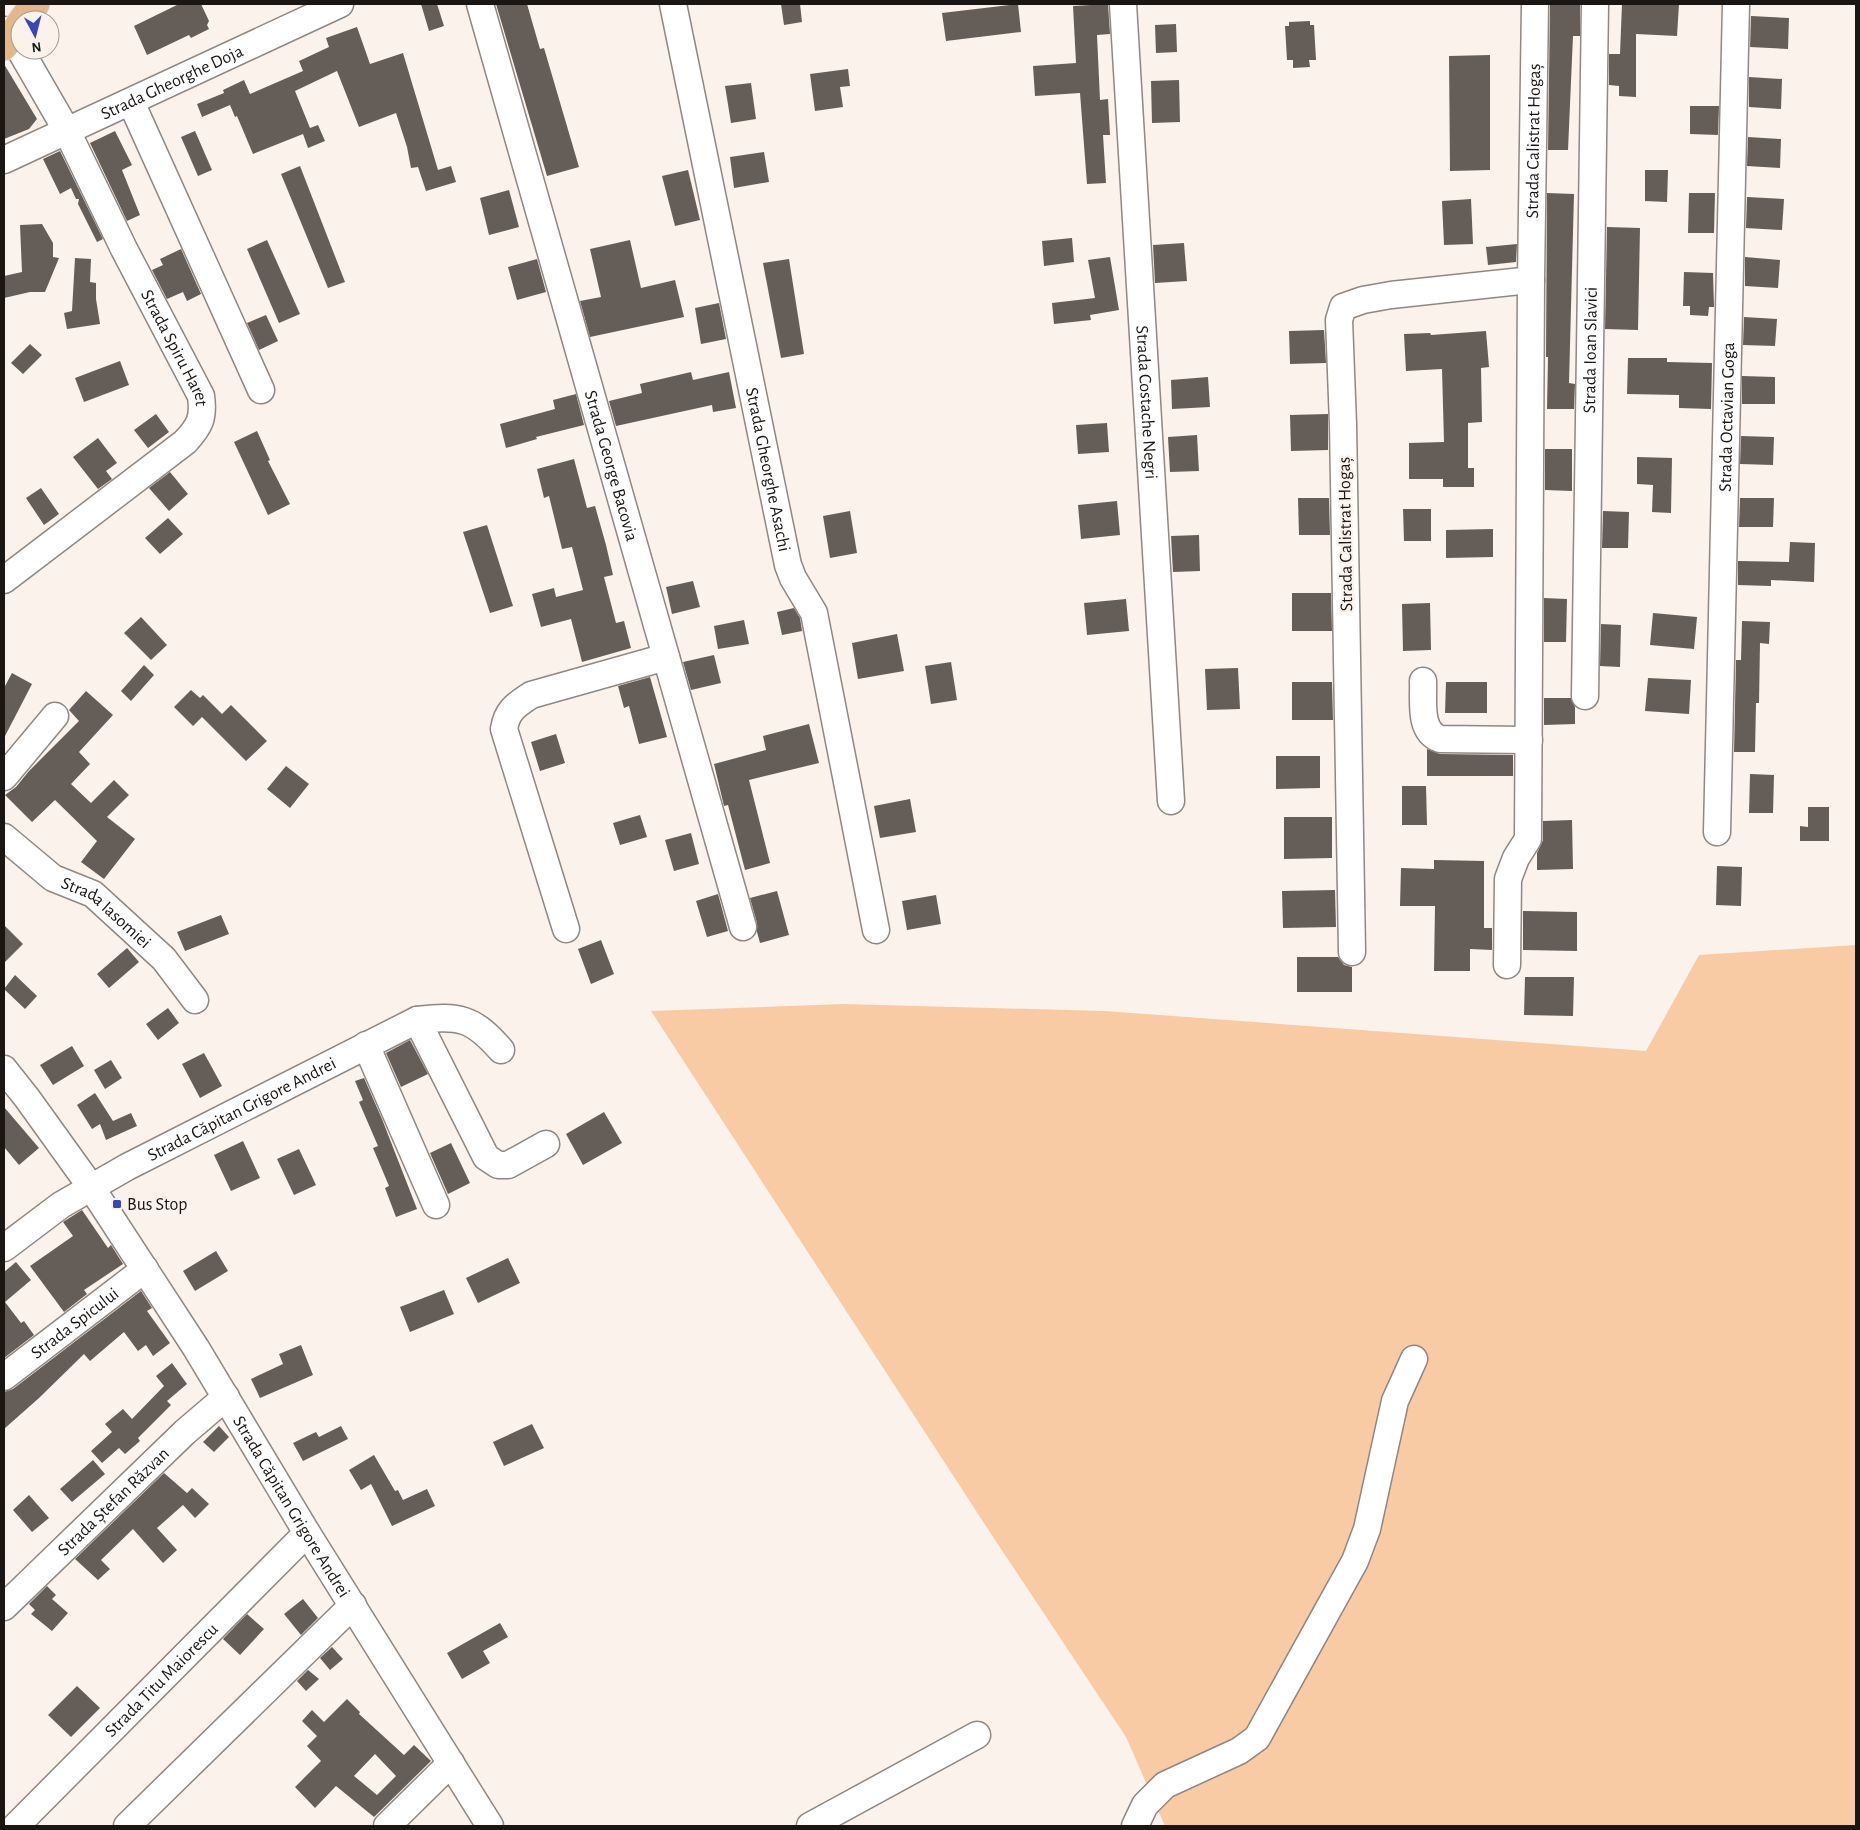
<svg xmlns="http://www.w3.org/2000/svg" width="1860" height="1830" viewBox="0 0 1860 1830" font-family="'Alegreya Sans',sans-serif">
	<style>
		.green { fill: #f9cba4 }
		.building { fill: #655e58; fill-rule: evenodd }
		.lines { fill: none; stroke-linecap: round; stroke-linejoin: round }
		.minor-casing { stroke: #8f8781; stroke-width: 29 }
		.major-casing { stroke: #d1d0d0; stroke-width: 30 }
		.minor { stroke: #fff; stroke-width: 26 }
		.major { stroke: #e5b688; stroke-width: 28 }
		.poi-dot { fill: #3746b8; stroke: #faf2eb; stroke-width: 2 }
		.labels { text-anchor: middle; stroke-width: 5; stroke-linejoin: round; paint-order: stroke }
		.street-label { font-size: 18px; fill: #191614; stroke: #faf2eb }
		.poi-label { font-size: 18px; fill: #191614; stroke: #faf2eb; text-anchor: start }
	</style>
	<rect width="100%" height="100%" fill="#faf2eb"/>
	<!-- green -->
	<polygon class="green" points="1856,945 1856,1826 1165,1826 1126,1737 997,1543 651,1011 844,1004 1105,1011 1646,1051 1699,955"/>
	<!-- building -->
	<g class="building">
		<polygon points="179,4 201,4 209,21 207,25 209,29 191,38 189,35 147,55 134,26"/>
		<polygon points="421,4 437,4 444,26 429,31"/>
		<polygon points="496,4 527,4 540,49 544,48 579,167 547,176"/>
		<polygon points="781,4 800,4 802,22 784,25"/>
		<polygon points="1018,4 1021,32 946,41 942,13"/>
		<polygon points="1108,4 1110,34 1097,35 1100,100 1108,99 1110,135 1103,135 1106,183 1087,184 1080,93 1035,96 1033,66 1076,63 1073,6"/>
		<polygon points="1550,4 1580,4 1580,36 1573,36 1568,150 1548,150"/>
		<polygon points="1622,4 1679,4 1677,36 1636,34 1636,97 1619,96 1619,86 1609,85 1609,54 1620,54"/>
		<polygon points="1751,16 1789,18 1788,49 1750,47"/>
		<polygon points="1310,21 1310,25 1314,25 1316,60 1309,60 1310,67 1293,68 1293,60 1287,60 1285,26 1289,26 1289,22"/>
		<polygon points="1176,24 1177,52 1156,53 1155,25"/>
		<polygon points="357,27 370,64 403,53 438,170 451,166 456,182 426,191 418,167 411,168 407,147 396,113 359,127 337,71 295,91 310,128 318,125 325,141 308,148 303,134 253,154 237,116 235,117 230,105 202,117 197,104 224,93 223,90 244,80 250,94 303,71 299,61 329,47 326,38"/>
		<polygon points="1490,55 1490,170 1450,171 1449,56"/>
		<polygon points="4,64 37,119 29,129 4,139"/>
		<polygon points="848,69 850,86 840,87 843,107 815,111 810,74"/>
		<polygon points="1749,77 1782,79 1781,109 1749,107"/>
		<polygon points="1179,80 1180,122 1152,123 1151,81"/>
		<polygon points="751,83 756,119 731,123 725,86"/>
		<polygon points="1690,106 1719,106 1718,135 1690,134"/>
		<polygon points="115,131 132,165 122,170 140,215 127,221 90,143"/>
		<polygon points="195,131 212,170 198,176 181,137"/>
		<polygon points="1748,137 1781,139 1780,168 1747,166"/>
		<polygon points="60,151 103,239 97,242 78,204 79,199 76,199 71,188 60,194 43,159"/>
		<polygon points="764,152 769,182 734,188 730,157"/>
		<polygon points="300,166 345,282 328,288 281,174"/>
		<polygon points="688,170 700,220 675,226 662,176"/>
		<polygon points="1645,170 1668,170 1667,202 1645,201"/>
		<polygon points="509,190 519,227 489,235 480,198"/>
		<polygon points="1547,193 1574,194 1569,383 1575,384 1574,409 1547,409 1548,357 1546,357"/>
		<polygon points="1689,193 1715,193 1714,233 1688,233"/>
		<polygon points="1747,197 1784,199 1782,230 1746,228"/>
		<polygon points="1471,199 1473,244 1444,245 1442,201"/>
		<polygon points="42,224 53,243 53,257 59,258 45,292 30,292 4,298 4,276 22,272 20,225"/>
		<polygon points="1607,227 1640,228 1638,330 1605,329"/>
		<polygon points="1072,238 1074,262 1044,266 1042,241"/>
		<polygon points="267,240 300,314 279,323 247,249"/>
		<polygon points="630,240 641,288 675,280 684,317 590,337 580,301 601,297 590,249"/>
		<polygon points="1184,243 1187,281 1155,283 1153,245"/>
		<polygon points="1517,244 1516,262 1488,265 1486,247"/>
		<polygon points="181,249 201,294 187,301 183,292 167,299 152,270 163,265 160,259"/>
		<polygon points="1110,257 1119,310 1090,315 1091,320 1054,324 1052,303 1095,298 1088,260"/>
		<polygon points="1745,257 1780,260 1778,288 1745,286"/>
		<polygon points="75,258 91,259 90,282 96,283 96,299 100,324 67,329 64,313 72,311"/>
		<polygon points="537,259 546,292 517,300 508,267"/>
		<polygon points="789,259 804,354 781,358 763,263"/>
		<polygon points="1684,272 1713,273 1714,307 1709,307 1708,316 1690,315 1690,306 1683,306"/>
		<polygon points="719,303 726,339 701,344 695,308"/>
		<polygon points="266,315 278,341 259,350 247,323"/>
		<polygon points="1744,317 1777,319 1775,346 1743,345"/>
		<polygon points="1324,330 1326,363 1290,364 1289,331"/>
		<polygon points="1486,331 1489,367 1481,368 1482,422 1468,423 1468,468 1474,468 1474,487 1443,487 1443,479 1409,479 1409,443 1444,442 1442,369 1406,371 1404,334 1430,333 1431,335"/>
		<polygon points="30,344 42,355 23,374 11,363"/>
		<polygon points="1628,358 1667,358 1667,362 1712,363 1711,409 1679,408 1679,395 1627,394"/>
		<polygon points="120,361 129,385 84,402 75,378"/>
		<polygon points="691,372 693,380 729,372 736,408 713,412 712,405 616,426 609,401 642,393 640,384"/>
		<polygon points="1742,376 1775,377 1775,404 1742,404"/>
		<polygon points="1208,377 1210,407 1172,409 1171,380"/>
		<polygon points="576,394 584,425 536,437 537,439 506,448 500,424 555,409 553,400"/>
		<polygon points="156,414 169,432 148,448 134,430"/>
		<polygon points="1328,414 1328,450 1291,451 1290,415"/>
		<polygon points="1107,423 1109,452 1078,454 1076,425"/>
		<polygon points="257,431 270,460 268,461 290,504 268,515 234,442"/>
		<polygon points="1197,435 1199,471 1170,472 1168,437"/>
		<polygon points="1741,436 1774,437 1773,465 1740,464"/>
		<polygon points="98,438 117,463 106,471 112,479 98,489 73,457"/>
		<polygon points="1545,449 1572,449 1572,491 1545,490"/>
		<polygon points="1637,457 1672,458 1671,513 1652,512 1653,485 1637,484"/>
		<polygon points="574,459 587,508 595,506 606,545 613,575 604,577 616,623 624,621 631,648 582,662 571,619 541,627 532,594 554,588 556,597 583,590 572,547 562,549 549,496 544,498 537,469"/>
		<polygon points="170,472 188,494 169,511 149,488"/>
		<polygon points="41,488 59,514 44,525 26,498"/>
		<polygon points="1298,498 1329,498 1330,535 1299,535"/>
		<polygon points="1740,498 1774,498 1773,527 1739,527"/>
		<polygon points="1117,501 1120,535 1081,539 1078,505"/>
		<polygon points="1403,509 1431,509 1431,541 1404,541"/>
		<polygon points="850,511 857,553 830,558 823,516"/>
		<polygon points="1603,511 1629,512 1628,548 1602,548"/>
		<polygon points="168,518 183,534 160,554 145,538"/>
		<polygon points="487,525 513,606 490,613 463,532"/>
		<polygon points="1493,529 1493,557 1446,558 1446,530"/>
		<polygon points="1199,535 1200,571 1173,572 1171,536"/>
		<polygon points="1790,542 1815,543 1814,582 1771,580 1771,586 1738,585 1738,561 1789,562"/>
		<polygon points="693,581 700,607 672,614 666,587"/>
		<polygon points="1292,593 1331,593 1332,631 1292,631"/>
		<polygon points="1544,598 1567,599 1566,642 1544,642"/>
		<polygon points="1126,599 1129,631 1087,635 1084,603"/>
		<polygon points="1430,603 1431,650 1403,651 1402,604"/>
		<polygon points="794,608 800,618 802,631 782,635 777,612"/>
		<polygon points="1653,613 1697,617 1694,649 1650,645"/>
		<polygon points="141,617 167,645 151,660 124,633"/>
		<polygon points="744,620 749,644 718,649 714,626"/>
		<polygon points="1742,621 1770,622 1769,644 1760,643 1759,703 1756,703 1755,752 1734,752 1736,660 1741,660"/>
		<polygon points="1601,624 1621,625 1620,667 1600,666"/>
		<polygon points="897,634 904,671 858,679 852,643"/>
		<polygon points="714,655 721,683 691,690 683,662"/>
		<polygon points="951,662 957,700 931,704 925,666"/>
		<polygon points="144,665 154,675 131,701 121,691"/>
		<polygon points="1238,668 1240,709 1207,710 1205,669"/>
		<polygon points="12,673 32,684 4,738 4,688"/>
		<polygon points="650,677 667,737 639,744 629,706 624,708 618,686"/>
		<polygon points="1648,678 1691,680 1689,714 1645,711"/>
		<polygon points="1292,682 1332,682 1333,720 1292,720"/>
		<polygon points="1446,682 1487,682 1487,713 1445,713"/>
		<polygon points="191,690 200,698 203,695 222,714 231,705 267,741 246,761 202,717 193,726 174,707"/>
		<polygon points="86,691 113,715 79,752 90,764 71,784 91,803 114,780 129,795 107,817 135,839 104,879 81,862 97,841 55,800 32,822 5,795 16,787 29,771 79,721 69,710"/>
		<polygon points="1544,698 1571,698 1575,707 1575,724 1544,725"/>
		<polygon points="809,724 819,763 749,780 770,863 745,870 728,805 724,806 714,764 766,750 763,736"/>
		<polygon points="556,734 565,763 540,771 531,742"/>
		<polygon points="1427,749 1440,754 1513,755 1513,776 1427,776"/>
		<polygon points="1276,756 1320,756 1320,788 1276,789"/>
		<polygon points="286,766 309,784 290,808 267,789"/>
		<polygon points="1750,774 1774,775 1773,813 1749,813"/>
		<polygon points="1402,786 1426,786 1427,825 1402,825"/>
		<polygon points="910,799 916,832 880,838 874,806"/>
		<polygon points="1808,807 1829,807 1829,841 1800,841 1800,826 1808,827"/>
		<polygon points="640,815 647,837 620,845 613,823"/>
		<polygon points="1284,817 1332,817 1332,858 1284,859"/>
		<polygon points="1572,820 1573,869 1537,870 1537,853 1543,840 1543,821"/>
		<polygon points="691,833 699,864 674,871 665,840"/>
		<polygon points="1434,860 1484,861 1484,928 1492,928 1492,950 1470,949 1470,971 1434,971 1435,906 1400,906 1401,868 1434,869"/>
		<polygon points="1717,866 1742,867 1741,906 1716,905"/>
		<polygon points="1335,890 1336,927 1283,928 1282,891"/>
		<polygon points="777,891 789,935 760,943 757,932 757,923 750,898"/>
		<polygon points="718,894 728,931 707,937 696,901"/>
		<polygon points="936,895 941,924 907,930 902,901"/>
		<polygon points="1523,911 1577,912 1577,951 1523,950"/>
		<polygon points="221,915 229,934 185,951 177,932"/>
		<polygon points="4,925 23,944 4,963"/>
		<polygon points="601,940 614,974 591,984 578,949"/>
		<polygon points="127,948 139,962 109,988 97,974"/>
		<polygon points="1297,957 1338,957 1344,965 1352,967 1352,992 1297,992"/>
		<polygon points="15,975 37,996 25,1009 4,989"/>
		<polygon points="1525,977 1574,977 1573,1016 1524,1015"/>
		<polygon points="168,1008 179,1023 158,1040 146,1024"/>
		<polygon points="410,1040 428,1074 401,1087 386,1053"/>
		<polygon points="72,1046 84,1066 53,1085 40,1065"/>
		<polygon points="204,1053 222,1086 200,1098 182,1064"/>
		<polygon points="111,1060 122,1078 105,1089 94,1070"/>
		<polygon points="364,1078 382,1119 417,1209 396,1217 385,1188 389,1186 373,1148 378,1146 359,1102 363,1100 355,1081"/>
		<polygon points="95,1093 113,1121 131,1113 137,1126 106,1140 100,1124 92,1129 77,1105"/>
		<polygon points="4,1107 39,1148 19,1165 4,1147"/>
		<polygon points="604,1112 622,1143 583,1165 566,1134"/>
		<polygon points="243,1141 260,1178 231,1191 214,1155"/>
		<polygon points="451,1143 470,1183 448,1194 430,1153"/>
		<polygon points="299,1149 316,1185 294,1195 277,1159"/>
		<polygon points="82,1210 108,1248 111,1245 123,1264 84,1290 87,1294 64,1312 30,1266 73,1236 63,1222"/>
		<polygon points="216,1251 228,1271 195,1291 183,1271"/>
		<polygon points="508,1258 520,1283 478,1303 466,1278"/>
		<polygon points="16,1262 31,1280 5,1302 21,1323 24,1321 34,1335 4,1358 4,1272"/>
		<polygon points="444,1290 454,1314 410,1332 400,1307"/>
		<polygon points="141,1291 152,1308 147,1311 170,1343 153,1356 146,1345 138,1351 124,1332 90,1361 84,1354 39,1398 4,1429 4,1392 13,1389"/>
		<polygon points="301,1345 313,1375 260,1398 251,1379 283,1364 279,1354"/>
		<polygon points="172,1363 187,1384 167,1401 171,1405 138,1438 140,1441 125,1454 119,1448 102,1463 91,1451 112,1432 105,1424 123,1409 132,1419 164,1386 156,1376"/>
		<polygon points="532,1424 544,1448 504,1466 493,1442"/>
		<polygon points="219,1426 229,1437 214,1452 203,1442"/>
		<polygon points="341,1426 348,1439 303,1461 293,1443 316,1432 319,1437"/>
		<polygon points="374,1455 395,1491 398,1490 403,1500 427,1489 435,1506 392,1526 371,1484 361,1490 349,1470"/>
		<polygon points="93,1460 105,1474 72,1502 60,1489"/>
		<polygon points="164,1473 187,1493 192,1488 209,1504 195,1518 183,1505 157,1528 177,1550 163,1563 133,1529 101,1560 110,1569 98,1580 75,1559"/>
		<polygon points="29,1495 49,1518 32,1532 13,1510"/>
		<polygon points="47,1586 56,1595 52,1599 68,1613 52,1631 31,1614 35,1610 29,1604"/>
		<polygon points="303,1599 318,1618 301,1635 284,1614"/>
		<polygon points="247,1614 264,1629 240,1655 223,1639"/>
		<polygon points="500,1623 508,1637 483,1651 490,1663 462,1679 447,1653"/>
		<polygon points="332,1647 343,1659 330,1670 320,1658"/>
		<polygon points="308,1670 319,1679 306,1691 297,1681"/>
		<polygon points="77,1686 100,1708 71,1737 48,1715"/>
		<path d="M347 1699 360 1712 359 1714 404 1755 414 1745 431 1761 374 1817 336 1786 315 1808 295 1787 321 1761 307 1746 317 1736 302 1721 312 1710 324 1722ZM375 1754 396 1776 377 1795 354 1776Z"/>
	</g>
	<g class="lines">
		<!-- minor casing -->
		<g class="minor-casing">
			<g id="minor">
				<path id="s1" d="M480 4 743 927"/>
				<path id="s2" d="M673 4 788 565 793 578 814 613 876 930"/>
				<path id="s3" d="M1123 4 1171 801"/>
				<path id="s4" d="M4 30 11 37 19 48 67 131 124 249 201 396C204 418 200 426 185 442L4 580"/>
				<polyline points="131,102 261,390"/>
				<path id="s5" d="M4 160 340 4"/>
				<path d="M1423 681C1424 700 1418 731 1440 739L1529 740"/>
				<path id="s6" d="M1585 696 1595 4"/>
				<polyline points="4,777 55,716"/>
				<path id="s7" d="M1717 832 1736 4"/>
				<path id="s8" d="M4 837 53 878 93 894 164 959 195 1000"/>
				<path d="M566 929 504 729C507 710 516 705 531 695L666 657"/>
				<polyline points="1352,952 1343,424 1339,320 1343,307 1363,300 1391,295 1531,280"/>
				<path id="s9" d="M1507 965 1508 879 1516 858 1528 839 1531 280 1535 4"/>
				<polyline points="417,1020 486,1157 498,1165 508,1165 546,1144"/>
				<polyline points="366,1045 436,1205"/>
				<path id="s10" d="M4 1069 27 1098 91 1187 196 1348 307 1533 490 1826"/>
				<path id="s11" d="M4 1248 61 1205 127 1167 417 1020C460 1015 473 1018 501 1050"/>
				<path id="s12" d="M4 1377 145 1269"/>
				<path id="s13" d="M4 1607 185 1432 226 1397"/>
				<path id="s14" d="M16 1826 307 1533"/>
				<polyline points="127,1826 353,1605"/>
				<polyline points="387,1826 451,1763"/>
				<polyline points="810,1826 977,1735"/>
				<polyline points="1135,1826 1145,1805 1165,1785 1239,1751 1257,1738 1355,1561 1367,1529 1395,1401 1414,1359"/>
			</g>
		</g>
		<!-- major casing -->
		<g class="major-casing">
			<g id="major">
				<polyline points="23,20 35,4"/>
				<polyline points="4,46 20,24"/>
			</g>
		</g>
		<!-- minor -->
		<use href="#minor" class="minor"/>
		<!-- major -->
		<use href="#major" class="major"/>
	</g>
	<!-- markers -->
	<rect class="poi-dot" x="112" y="1199" width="10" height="10" rx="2.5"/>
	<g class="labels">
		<!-- street labels -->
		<g class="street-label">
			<text dy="6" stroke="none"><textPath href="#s5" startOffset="185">Strada Gheorghe Doja</textPath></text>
			<text dy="6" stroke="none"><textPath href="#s9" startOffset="829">Strada Calistrat Hogaș</textPath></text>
			<text dy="6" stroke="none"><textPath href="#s4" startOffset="362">Strada Spiru Haret</textPath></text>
			<text dy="6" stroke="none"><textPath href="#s6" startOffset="346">Strada Ioan Slavici</textPath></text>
			<text dy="6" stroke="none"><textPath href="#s3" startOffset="399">Strada Costache Negri</textPath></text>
			<text dy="6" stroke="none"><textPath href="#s7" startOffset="415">Strada Octavian Goga</textPath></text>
			<text dy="6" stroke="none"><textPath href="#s1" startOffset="480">Strada George Bacovia</textPath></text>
			<text dy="6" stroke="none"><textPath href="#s2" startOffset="475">Strada Gheorghe Asachi</textPath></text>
			<text transform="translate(1345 534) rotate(-91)" y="6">Strada Calistrat Hogaș</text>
			<text dy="6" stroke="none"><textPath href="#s8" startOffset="128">Strada Iasomiei</textPath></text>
			<text dy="6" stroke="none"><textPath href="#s11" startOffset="276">Strada Căpitan Grigore Andrei</textPath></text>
			<text dy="6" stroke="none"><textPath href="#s12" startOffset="89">Strada Spicului</textPath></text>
			<text dy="6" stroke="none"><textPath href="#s13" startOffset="152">Strada Ștefan Răzvan</textPath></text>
			<text dy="6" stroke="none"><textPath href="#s10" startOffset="524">Strada Căpitan Grigore Andrei</textPath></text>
			<text dy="6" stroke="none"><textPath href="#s14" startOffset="206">Strada Titu Maiorescu</textPath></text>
		</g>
		<!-- poi labels -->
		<g class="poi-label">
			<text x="127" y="1210">Bus Stop</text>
		</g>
	</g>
	<!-- border -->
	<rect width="1860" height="1830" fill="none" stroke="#191614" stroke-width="10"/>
	<!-- north arrow -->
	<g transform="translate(35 35) rotate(173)"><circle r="24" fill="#faf2eb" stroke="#a09a95"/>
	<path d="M0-4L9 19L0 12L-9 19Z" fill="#3746b8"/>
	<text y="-8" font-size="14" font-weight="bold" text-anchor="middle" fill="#191614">N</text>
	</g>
</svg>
